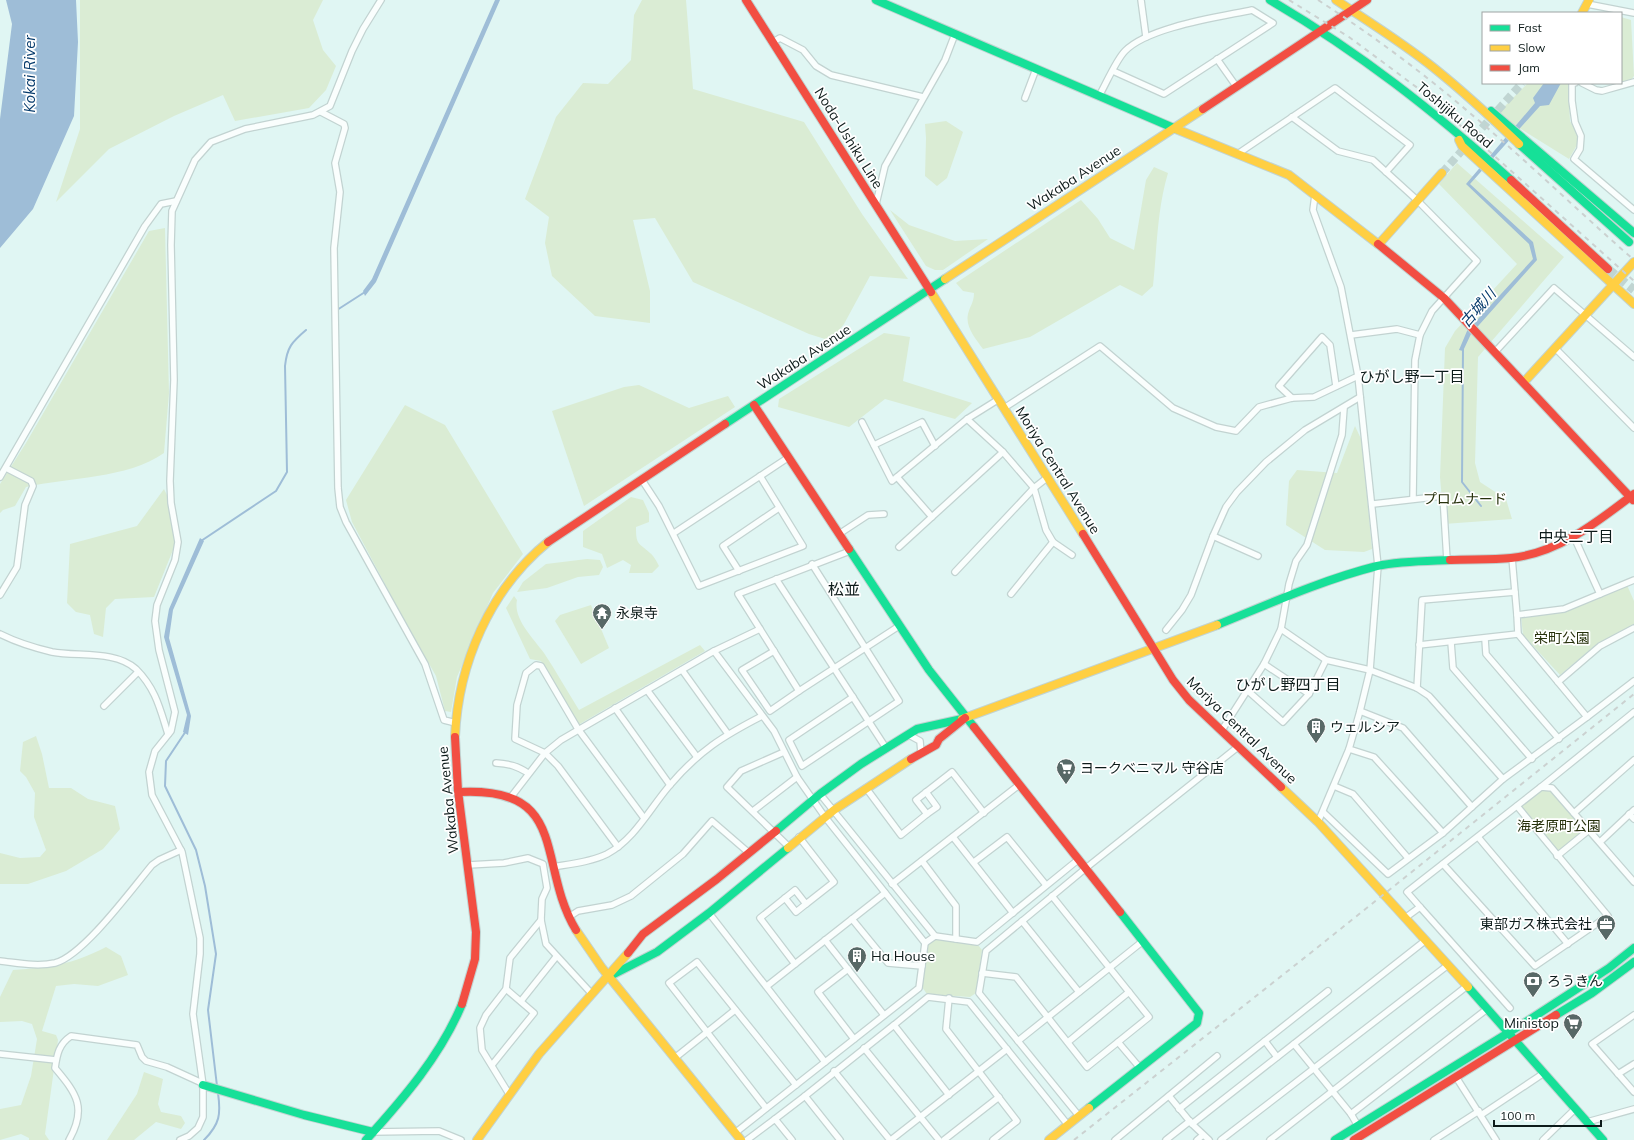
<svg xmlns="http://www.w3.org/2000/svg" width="1634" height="1140" viewBox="0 0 1634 1140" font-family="Mulish,'Noto Sans JP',sans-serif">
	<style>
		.green { fill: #daecd4 }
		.water { fill: #9ebdd7 }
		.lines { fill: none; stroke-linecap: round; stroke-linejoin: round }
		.stream { stroke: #9ebdd7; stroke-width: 2 }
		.secondary-tunnel { stroke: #c0d5d2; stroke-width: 8; stroke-dasharray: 8 4; stroke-linecap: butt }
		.primary-tunnel { stroke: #c0d5d2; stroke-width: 9; stroke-dasharray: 9 4.5; stroke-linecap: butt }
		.street-casing { stroke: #c2d3d1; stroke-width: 8 }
		.fast-casing { stroke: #c2d3d1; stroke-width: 10 }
		.slow-casing { stroke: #c2d3d1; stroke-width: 10 }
		.jam-casing { stroke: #c2d3d1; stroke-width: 10 }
		.street { stroke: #fafefd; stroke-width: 5.5 }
		.fast { stroke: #16e098; stroke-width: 8 }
		.slow { stroke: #ffcf43; stroke-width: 8 }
		.jam { stroke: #f24e42; stroke-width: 8 }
		.rail { stroke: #cbd1d0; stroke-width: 2; stroke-dasharray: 5 5; stroke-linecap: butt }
		.labels { text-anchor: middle; stroke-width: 3.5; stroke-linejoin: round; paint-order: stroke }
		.street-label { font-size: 14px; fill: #0d1b1a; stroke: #fff }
		.park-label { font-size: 14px; fill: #27310c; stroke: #fff }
		.poi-label { font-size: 14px; fill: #0d1b1a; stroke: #fff; text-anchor: start }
		.water-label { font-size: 15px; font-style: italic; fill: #063b6c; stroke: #fff }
		.neighbourhood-label { font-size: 15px; fill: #0d1b1a; stroke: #fff }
		.quarter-label { font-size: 16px; fill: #0d1b1a; stroke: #fff }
	</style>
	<rect width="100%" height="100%" fill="#e0f6f3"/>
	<!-- green -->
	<g class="green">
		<polygon points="80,0 323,0 313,20 323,50 336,66 326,90 309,108 235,121 223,95 174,116 109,149 56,202 80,129"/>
		<polygon points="642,0 686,0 693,89 804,122 862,214 908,279 870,276 844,324 834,337 825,339 809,334 693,282 655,218 633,220 650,291 650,323 595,316 552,276 545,243 549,217 525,199 556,117 583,83 608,84 631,60 634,15"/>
		<polygon points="1621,17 1631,20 1634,76 1631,80 1621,82"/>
		<polygon points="1528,83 1568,83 1570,121 1577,133 1577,145 1569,159 1497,114"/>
		<polygon points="946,121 963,132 947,178 937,186 925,176 926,138 925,124"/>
		<polygon points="1457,163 1564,257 1478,357 1475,463 1480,482 1506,499 1512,519 1444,524 1440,477 1445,348 1455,331 1517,264 1439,184"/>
		<path d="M1154 167 1168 173C1157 210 1157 248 1153 286L1142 296 1120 285 1030 337 983 349C976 339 965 327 968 314 970 306 974 302 974 293L963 291 956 283 1081 200 1098 219 1110 238 1134 250 1146 180Z"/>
		<polygon points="890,210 909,225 955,241 988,239 943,270 935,270 926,266"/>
		<path d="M165 228 169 393 164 453C127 479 69 477 26 487L15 506 3 510 0 513V484L26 443 149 231Z"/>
		<polygon points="884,333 910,337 903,381 972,403 955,419 885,399 849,427 778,407 779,399"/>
		<polygon points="639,385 689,408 728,396 735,407 584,506 552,411 624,387"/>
		<polygon points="405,405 445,425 523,554 493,593 457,677 451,712 445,711 436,676 402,616 352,522 346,500"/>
		<polygon points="1355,426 1362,441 1372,549 1364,552 1325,550 1286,525 1289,481 1297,470 1337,473"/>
		<polygon points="164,489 167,495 175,545 154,597 115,599 106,608 103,637 94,634 90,615 76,612 67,603 70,544 137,526"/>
		<path d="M631 497 643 500 649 513V522L636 527C636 545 638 542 650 553 654 556 657 562 659 566L652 573H629L631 565 623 560 607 568 602 554 583 547V531Z"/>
		<polygon points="587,559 600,560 603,567 599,575 578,577 547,588 517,592 523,582 546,564"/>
		<polygon points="1627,585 1634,601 1634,624 1597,644 1560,675 1523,635 1521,616 1565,610"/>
		<path d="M514 596 517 600C513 619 533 638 544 653 556 671 567 691 579 710L700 645 705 651 578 725 541 661 530 659 506 608Z"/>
		<polygon points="591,605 609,648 581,664 555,621 560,615"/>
		<polygon points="36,736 42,754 49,788 71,788 88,799 115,806 120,829 103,849 66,871 28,884 0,884 0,853 20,858 40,857 46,850 34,817 35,793 26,777 20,771 23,742"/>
		<polygon points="1541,787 1552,788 1589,830 1557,856 1517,806"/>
		<polygon points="936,938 978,945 982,950 976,993 970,997 927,994 922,987 928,944"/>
		<path d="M106 947 121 956 128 975 98 986 74 984 56 986 42 1031 56 1035 58 1040 45 1134 49 1140H29V1138L21 1134 0 1140V1109L21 1105 31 1076 37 1039 32 1024 22 1021 0 1022V997L13 970C51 967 71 965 106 947Z"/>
		<polygon points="144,1072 163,1079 158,1104 161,1112 181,1116 185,1123 181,1129 156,1122 134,1140 107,1140 137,1094"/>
	</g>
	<!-- water -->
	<g class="water">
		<polygon points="6,0 76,0 78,42 74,116 33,209 0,248 0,119 12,24"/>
		<polygon points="495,0 500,0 376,282 365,296 363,291 372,279"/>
		<polygon points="1544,83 1561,83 1549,105 1540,106 1470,184 1533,242 1537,260 1471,334 1463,351 1459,350 1467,331 1533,259 1529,244 1466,184 1535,103 1533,98"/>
		<polygon points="200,538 204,541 173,610 169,638 191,716 188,735 183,732 187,715 164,637 169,609"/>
	</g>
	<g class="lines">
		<!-- stream -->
		<g class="stream">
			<polyline points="337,310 365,292"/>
			<polyline points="1463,348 1462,482 1481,506"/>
			<path d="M201 541 276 491 287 472 285 366C287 347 292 342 306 330"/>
			<polyline points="186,731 166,761 165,786 196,850 205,886 216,954 208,1010 217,1086"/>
			<path d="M204 1140C220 1124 221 1114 218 1093"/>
		</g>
		<!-- secondary-tunnel -->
		<polyline class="secondary-tunnel" points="1442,173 1522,83"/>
		<!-- primary-tunnel -->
		<polyline class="primary-tunnel" points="1608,269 1634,290"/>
		<!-- street casing -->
		<g class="street-casing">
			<g id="street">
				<polyline points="1141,0 1146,37"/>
				<polyline points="1587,4 1634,13"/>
				<polyline points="773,42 780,38 803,50 816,66 831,75 923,97"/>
				<polyline points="1217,59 1236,86"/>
				<polyline points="1575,83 1572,84 1572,101 1575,122 1581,136 1580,149 1574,159 1634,210"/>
				<polyline points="1582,83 1596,90 1602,91 1634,82"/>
				<path d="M1099 96C1106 84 1116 60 1125 51 1148 27 1219 17 1252 10L1273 23 1164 94 1113 71"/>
				<polyline points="1025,98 1036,69"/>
				<polyline points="321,112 344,124 345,128 335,163 340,192 334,248 338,488 340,507 346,522 425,664 444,720 456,723"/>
				<polyline points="1292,117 1338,151 1373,160 1417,200 1477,261 1432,311 1420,335 1415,360 1413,498"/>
				<polyline points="1239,153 1335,88 1410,145 1386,172"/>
				<polyline points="1315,195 1313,210 1341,287 1358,376 1378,566 1370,670 1360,711 1349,749 1318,822"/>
				<polyline points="876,204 885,166 945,60 955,34"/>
				<polyline points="1351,335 1397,329 1420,335"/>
				<polyline points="1556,349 1634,428"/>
				<polyline points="1495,352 1554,288 1634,357"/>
				<polyline points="1292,398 1279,386 1322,337 1330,345 1336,386"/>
				<polyline points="1004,408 1100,346 1173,408 1216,427 1236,431 1259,407 1292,398 1314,397 1358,376"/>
				<polyline points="967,419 1003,452 1034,488 1046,530 1053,542 1072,555"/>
				<polyline points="862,422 892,481 967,419 999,399"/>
				<polyline points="874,445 922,422 935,446"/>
				<polyline points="0,477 145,226 161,204 176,201"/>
				<polyline points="897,477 932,517"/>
				<polyline points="642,480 659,506 699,586 803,546 760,476"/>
				<polyline points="1373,504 1443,496 1447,560"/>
				<polyline points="674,533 789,457"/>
				<polyline points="839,534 868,515 884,514"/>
				<polyline points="1213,536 1258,556"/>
				<polyline points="1574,537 1600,594"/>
				<polyline points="899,547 1003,452"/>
				<polyline points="850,551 738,594 799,691 899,626"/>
				<polyline points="1512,558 1517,615"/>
				<polyline points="812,564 899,701 802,766 789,740 853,697"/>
				<polyline points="739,571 723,546 779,508"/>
				<polyline points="955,572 1034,488 1048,477"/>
				<polyline points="776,579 886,748"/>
				<polyline points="1011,594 1053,542"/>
				<polyline points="0,595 17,567 25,505 33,486 31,481 6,468"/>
				<polyline points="760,629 714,651 774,731 797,777 825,817 925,943 935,936"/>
				<polyline points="1281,629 1326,660 1370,670 1417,688 1429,696 1503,779"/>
				<polyline points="1166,630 1182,610 1191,595 1213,536 1226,507 1237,492 1266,462 1305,430 1360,397"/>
				<path d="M0 634C16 642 35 648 52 652 78 657 115 650 136 669 156 689 160 709 168 734"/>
				<polyline points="1485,639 1486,654 1559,739"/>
				<polyline points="1451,642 1453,668 1532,759"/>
				<polyline points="1419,645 1518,634"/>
				<polyline points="774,651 742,670 770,711 799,691"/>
				<polyline points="1264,664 1309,694 1326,660"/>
				<polyline points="682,670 728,734"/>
				<polyline points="1558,682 1518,634 1517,615 1564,609 1634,580"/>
				<polyline points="1417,688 1422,600 1515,592"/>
				<polyline points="647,690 697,757"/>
				<polyline points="1248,691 1283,722 1309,694"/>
				<polyline points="104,706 138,672"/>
				<polyline points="615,708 670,785"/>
				<polyline points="1360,711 1403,728 1472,807"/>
				<polyline points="1587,717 1634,681"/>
				<polyline points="1222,730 1264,664 1281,629 1289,584 1296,561 1307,545 1342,435 1344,408"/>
				<polyline points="909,735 920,741 921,753"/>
				<polyline points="1349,749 1374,757 1443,833"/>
				<polyline points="784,752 741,771 727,787 788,846"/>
				<path d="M496 763C510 764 517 766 528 773"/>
				<polyline points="1334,786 1353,794 1408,858"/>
				<polyline points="1541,787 1634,712"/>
				<polyline points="866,788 901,835 927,814 916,800 952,772 984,813"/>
				<polyline points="926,792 937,807 927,814"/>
				<polyline points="820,794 935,936 977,942 1079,859"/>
				<polyline points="511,797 545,753 561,740 714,651"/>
				<polyline points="753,811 797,777"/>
				<polyline points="1323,812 1388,874 1443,833 1503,779 1587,717 1558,682 1600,646 1634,628"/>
				<polyline points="1574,813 1634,760"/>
				<polyline points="1629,814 1634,819"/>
				<polyline points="953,837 1013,913"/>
				<polyline points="1478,837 1568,944"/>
				<polyline points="1600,842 1634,810"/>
				<polyline points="618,847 558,766 545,753 515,739 517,705 526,673 536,665 541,666 578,729 644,818"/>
				<polyline points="1557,856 1589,830"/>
				<polyline points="922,861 956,906 956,939"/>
				<polyline points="974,862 1007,837 1046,885"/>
				<polyline points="1443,864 1535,966 1608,916 1517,806"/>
				<polyline points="468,865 504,863 528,858 543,864 547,888 542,899 541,920 546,944 591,993"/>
				<path d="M553 867C570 864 591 862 607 854 635 839 650 808 670 785 699 751 723 736 762 716"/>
				<polyline points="892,884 1019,785"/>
				<polyline points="785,898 796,912 806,904"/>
				<polyline points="1420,907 1510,1008"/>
				<polyline points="709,913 825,1062"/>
				<polyline points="569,917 578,911 612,905 631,896 683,854 712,821 749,853"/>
				<polyline points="1405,918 1420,907 1407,892 1541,787 1552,788 1634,882"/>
				<polyline points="852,919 888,963 922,966"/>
				<polyline points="1022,921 1079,992"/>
				<polyline points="825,940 884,1015"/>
				<path d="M0 961C18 963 37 967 55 963 83 956 132 889 152 865L159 860 181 850"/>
				<polyline points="795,964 760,918 795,890 806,904 834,882 799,837"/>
				<polyline points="848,969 818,992 854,1039"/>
				<polyline points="982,973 1016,977 1087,1067 1149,1017 1052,896"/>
				<polyline points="767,986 885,893"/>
				<polyline points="949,998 946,1029 1017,1121 993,1140"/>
				<polyline points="521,1001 556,957"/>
				<polyline points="1634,1015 1592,1044 1634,1092"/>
				<polyline points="894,1025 928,997 969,1002 1068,1125"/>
				<polyline points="1018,1041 1143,941"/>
				<polyline points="1265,1041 1277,1057"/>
				<polyline points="1068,1042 1129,992"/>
				<polyline points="1118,1042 1140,1068"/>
				<polyline points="1294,1044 1351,1114 1358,1126"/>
				<polyline points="864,1048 939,1140"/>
				<polyline points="0,1054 56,1060"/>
				<polyline points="676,1057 735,1010"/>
				<polyline points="492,1065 534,1013 506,989"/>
				<polyline points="834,1071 890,1140"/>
				<polyline points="1618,1074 1634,1064"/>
				<polyline points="1456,1077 1496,1140"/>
				<polyline points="509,1094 482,1050 480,1028 486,1015 506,989 510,958 541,920"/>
				<polyline points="1169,1096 1192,1124 1209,1140"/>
				<polyline points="766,1108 669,983 697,962 796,1085"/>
				<polyline points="1179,1109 1328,991"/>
				<polyline points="1351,1114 1487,1009"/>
				<polyline points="1481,1115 1544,1073"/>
				<polyline points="1079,1116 979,993 986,951 1086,868 1239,746"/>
				<polyline points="775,1119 805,1096"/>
				<polyline points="1587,1122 1634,1109"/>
				<polyline points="1192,1124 1426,940"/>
				<polyline points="373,1132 439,1131 461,1140"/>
				<polyline points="735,1133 919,988 925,943"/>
				<path d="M69 1140C87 1108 77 1094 55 1068 57 1054 59 1044 71 1036L137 1045 142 1057 146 1061 167 1067 202 1083"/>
				<polyline points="180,1140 189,1136 198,1128 203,1117 203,1085 193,1014 200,954 200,938 182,852 152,795 149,772 155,751 171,731 175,712 159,650 155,621 157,605 175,560 178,542 171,503 170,481 174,380 171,245 172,211 195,160 211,142 245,129 313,115 330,106 352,51 363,29 381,0"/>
				<polyline points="747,1140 775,1119 792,1140"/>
				<polyline points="840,1140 805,1096 894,1025 949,1095"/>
				<polyline points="891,1140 1007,1049"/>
				<polyline points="944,1140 999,1097"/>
				<polyline points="1115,1140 1217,1056"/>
				<polyline points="1166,1140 1190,1121"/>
				<polyline points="1197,1140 1203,1135"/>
				<polyline points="1221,1140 1448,965"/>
				<polyline points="1270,1140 1467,986"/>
				<polyline points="1434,1140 1479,1111"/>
				<polyline points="1543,1140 1575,1109"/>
			</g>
		</g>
		<!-- fast casing -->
		<g class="fast-casing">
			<g id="fast">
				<polyline points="876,0 1176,129"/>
				<path d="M1270 0C1359 52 1434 111 1511 180"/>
				<polyline points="1491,111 1634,233"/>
				<polyline points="1519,144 1629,242"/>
				<polyline points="725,424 945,279"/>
				<polyline points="849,549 929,670 974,727"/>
				<path d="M1217 625C1269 604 1322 580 1377 566 1400 561 1426 561 1450 560"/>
				<polyline points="776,831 820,794 861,764 917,729 962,719"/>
				<polyline points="612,975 657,952 709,913 788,848"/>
				<polyline points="1468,987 1603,1140"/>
				<polyline points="1556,1015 1592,993 1634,962"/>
				<polyline points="203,1085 304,1115 373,1132"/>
				<polyline points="1089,1108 1197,1023 1199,1013 1120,912"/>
				<path d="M366 1140C403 1099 441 1055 462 1004"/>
				<polyline points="1335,1140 1529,1020 1609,968 1634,948"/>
			</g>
		</g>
		<!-- slow casing -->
		<g class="slow-casing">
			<g id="slow">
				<path d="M1336 0C1369 22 1403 43 1434 68 1464 92 1492 118 1519 144"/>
				<polyline points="1582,13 1589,0"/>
				<polyline points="1176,129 1289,175 1378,244"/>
				<polyline points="1459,140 1462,146 1634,304"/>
				<polyline points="1379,244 1442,173"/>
				<polyline points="945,279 1203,109"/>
				<polyline points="931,292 1083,534"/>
				<polyline points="1524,382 1634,262"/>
				<polyline points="962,719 1217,625"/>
				<path d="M455 737C458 664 490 589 548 542"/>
				<polyline points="1281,787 1318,822 1468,987"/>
				<polyline points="788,848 834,810 911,759"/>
				<polyline points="576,930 602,968 741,1140"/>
				<polyline points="477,1140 539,1054 628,953"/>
				<polyline points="1049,1140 1089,1108"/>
			</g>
		</g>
		<!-- jam casing -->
		<g class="jam-casing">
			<g id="jam">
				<polyline points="746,0 931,292"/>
				<polyline points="1203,109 1367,0"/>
				<polyline points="1511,180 1608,269"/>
				<polyline points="1378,244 1444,298 1633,500"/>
				<polyline points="754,405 849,549"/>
				<polyline points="1083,534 1173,680 1189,700 1281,787"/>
				<polyline points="548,542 725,424"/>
				<path d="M1450 560C1470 559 1491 560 1511 558 1559 553 1597 522 1634 494"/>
				<polyline points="974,727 1120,912"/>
				<polyline points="455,737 458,791 476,932 475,959 462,1004"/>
				<polyline points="911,759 936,745 939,739 965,718"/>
				<path d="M459 792C571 786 536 864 576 930"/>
				<polyline points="628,953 643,934 717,879 776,831"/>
				<polyline points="1354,1140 1556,1015"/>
			</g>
		</g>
		<!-- street -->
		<use href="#street" class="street"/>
		<!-- fast -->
		<use href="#fast" class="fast"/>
		<!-- slow -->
		<use href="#slow" class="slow"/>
		<!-- jam -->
		<use href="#jam" class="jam"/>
		<!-- rail -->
		<g class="rail">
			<polyline points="1289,0 1349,37 1423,92 1634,281"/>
			<path d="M1318 0C1372 35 1422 72 1471 114 1527 161 1579 212 1634 260"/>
			<polyline points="1074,1140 1313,951 1634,694"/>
		</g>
	</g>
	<!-- icons -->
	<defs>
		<g id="temple-pin" transform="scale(1)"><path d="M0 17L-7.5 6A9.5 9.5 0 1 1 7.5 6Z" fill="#576866" stroke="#fff"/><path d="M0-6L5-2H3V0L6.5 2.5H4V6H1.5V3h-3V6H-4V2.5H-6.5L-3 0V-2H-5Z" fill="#fff"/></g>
		<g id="building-pin" transform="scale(1)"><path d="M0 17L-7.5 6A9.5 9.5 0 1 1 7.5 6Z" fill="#576866" stroke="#fff"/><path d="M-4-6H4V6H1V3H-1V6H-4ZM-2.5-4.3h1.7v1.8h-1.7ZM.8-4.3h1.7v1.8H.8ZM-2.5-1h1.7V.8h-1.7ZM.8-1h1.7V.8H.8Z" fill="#fff"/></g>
		<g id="supermarket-pin" transform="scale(1)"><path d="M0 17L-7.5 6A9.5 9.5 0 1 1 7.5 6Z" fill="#576866" stroke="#fff"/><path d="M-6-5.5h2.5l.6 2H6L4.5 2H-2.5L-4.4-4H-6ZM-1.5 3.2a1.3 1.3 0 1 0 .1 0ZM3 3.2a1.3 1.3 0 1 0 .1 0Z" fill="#fff"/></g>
		<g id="office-pin" transform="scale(1)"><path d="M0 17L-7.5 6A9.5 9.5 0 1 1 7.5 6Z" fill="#576866" stroke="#fff"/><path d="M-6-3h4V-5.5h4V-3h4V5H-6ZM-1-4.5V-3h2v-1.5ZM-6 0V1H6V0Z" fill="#fff"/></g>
		<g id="bank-pin" transform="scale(1)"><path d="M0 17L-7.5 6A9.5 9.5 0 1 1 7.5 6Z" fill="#576866" stroke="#fff"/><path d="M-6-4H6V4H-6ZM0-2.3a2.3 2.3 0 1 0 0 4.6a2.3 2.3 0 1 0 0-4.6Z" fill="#fff"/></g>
	</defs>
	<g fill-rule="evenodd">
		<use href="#temple-pin" x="602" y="613"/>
		<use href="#building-pin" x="1316" y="727"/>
		<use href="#supermarket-pin" x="1066" y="768"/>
		<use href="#office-pin" x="1606" y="924"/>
		<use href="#building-pin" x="857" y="956"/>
		<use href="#bank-pin" x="1533" y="981"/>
		<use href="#supermarket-pin" x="1573" y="1023"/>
	</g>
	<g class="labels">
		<!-- street labels -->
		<g class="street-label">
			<text transform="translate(1455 115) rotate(40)" y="5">Toshijiku Road</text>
			<text transform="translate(849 138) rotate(58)" y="5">Noda-Ushiku Line</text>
			<text transform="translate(1074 178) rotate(-33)" y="5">Wakaba Avenue</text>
			<text transform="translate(804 357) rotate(-33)" y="5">Wakaba Avenue</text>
			<text transform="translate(1058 470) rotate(58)" y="5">Moriya Central Avenue</text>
			<text transform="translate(1242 730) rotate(44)" y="5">Moriya Central Avenue</text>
			<text transform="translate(448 800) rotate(-96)" y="5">Wakaba Avenue</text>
		</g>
		<!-- park labels -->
		<g class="park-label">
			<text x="1465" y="504">プロムナード</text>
			<text x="1562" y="643">栄町公園</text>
			<text x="1559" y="831">海老原町公園</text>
		</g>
		<!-- poi labels -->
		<g class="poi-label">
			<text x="616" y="618">永泉寺</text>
			<text x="1330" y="732">ウェルシア</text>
			<text x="1080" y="773">ヨークベニマル 守谷店</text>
			<text x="1592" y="929" text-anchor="end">東部ガス株式会社</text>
			<text x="871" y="961">Ha House</text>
			<text x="1547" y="986">ろうきん</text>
			<text x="1559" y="1028" text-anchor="end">Ministop</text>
		</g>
		<!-- water labels -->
		<g class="water-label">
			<text transform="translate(30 74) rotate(-90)" y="5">Kokai River</text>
			<text transform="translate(1478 308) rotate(-49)" y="5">古城川</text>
		</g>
		<!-- neighbourhood labels -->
		<g class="neighbourhood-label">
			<text x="1412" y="382">ひがし野一丁目</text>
			<text x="1576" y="542">中央二丁目</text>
			<text x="1288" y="690">ひがし野四丁目</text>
		</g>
		<!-- quarter labels -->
		<g class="quarter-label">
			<text x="844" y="595">松並</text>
		</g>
	</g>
	<!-- legend -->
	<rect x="1482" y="12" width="140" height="72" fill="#ffffff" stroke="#9ea4a3"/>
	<rect x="1490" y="25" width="20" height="6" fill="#16e098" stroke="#9ea4a3"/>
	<text x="1518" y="32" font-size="12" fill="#0d1b1a">Fast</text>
	<rect x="1490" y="45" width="20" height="6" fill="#ffcf43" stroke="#9ea4a3"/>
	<text x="1518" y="52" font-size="12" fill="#0d1b1a">Slow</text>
	<rect x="1490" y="65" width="20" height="6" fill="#f24e42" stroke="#9ea4a3"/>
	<text x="1518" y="72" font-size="12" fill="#0d1b1a">Jam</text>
	<!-- scale -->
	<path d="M1494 1120v6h107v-6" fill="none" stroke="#0d1b1a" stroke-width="2"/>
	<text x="1500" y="1120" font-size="12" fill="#0d1b1a" stroke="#ffffff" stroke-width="3" paint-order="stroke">100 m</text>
</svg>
